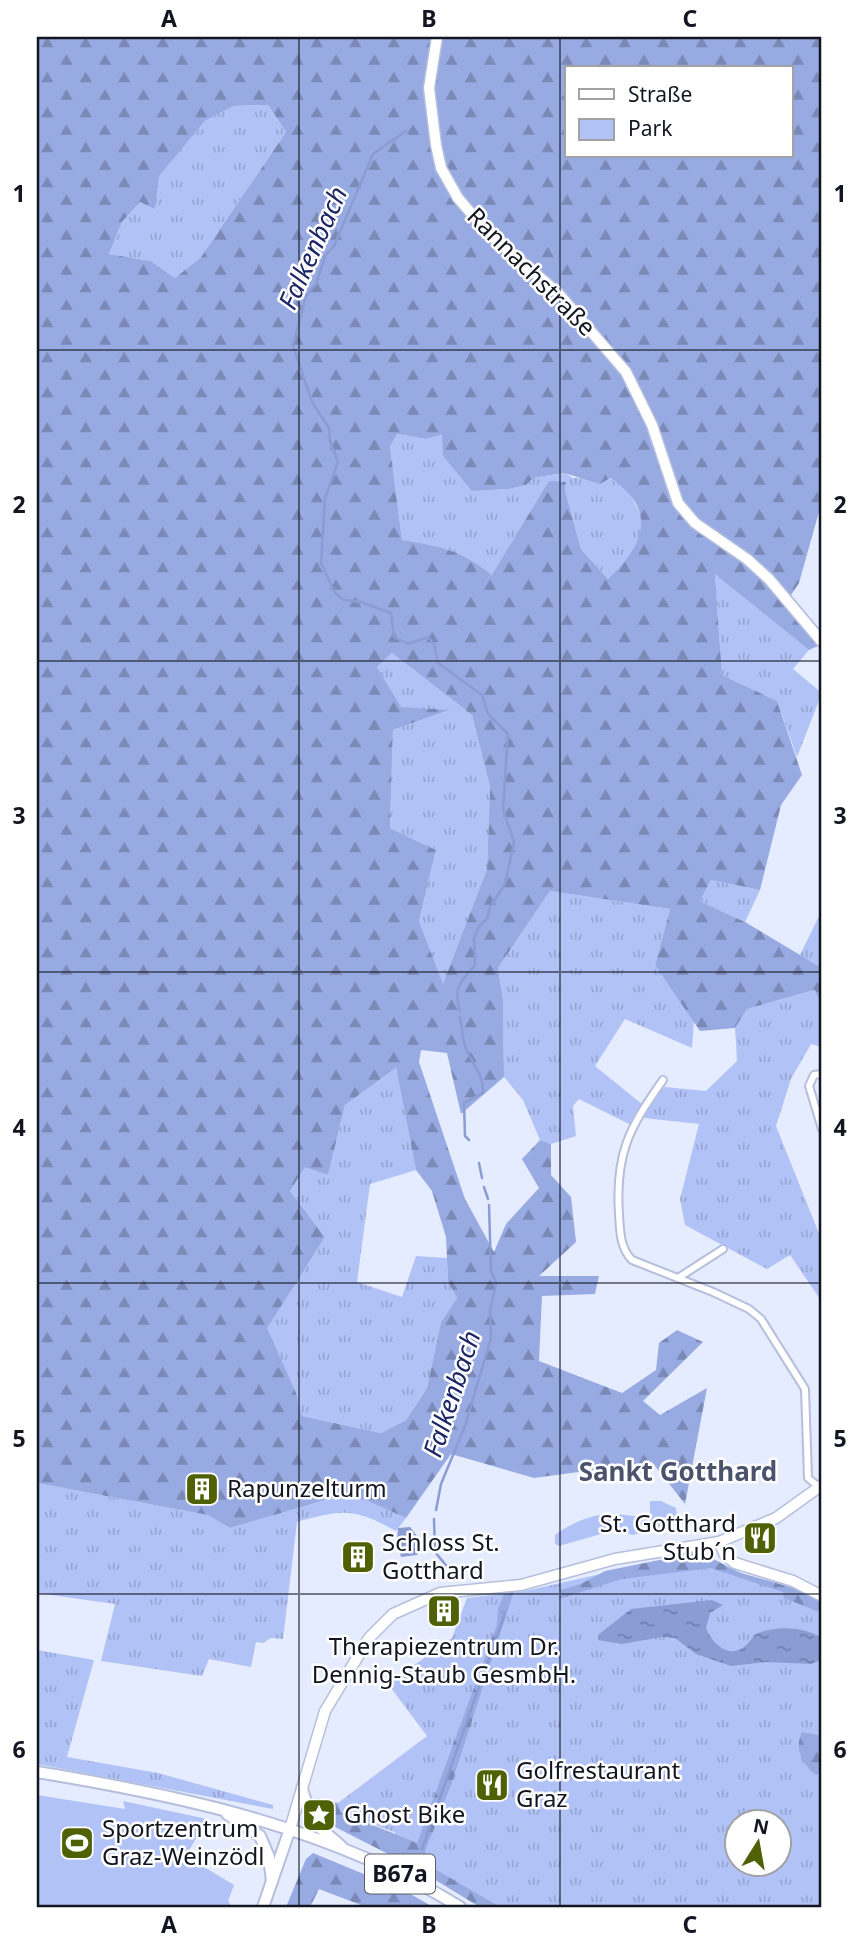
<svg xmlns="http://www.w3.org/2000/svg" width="859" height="1944" viewBox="0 0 859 1944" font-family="'Noto Sans',sans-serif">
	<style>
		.grass { fill: url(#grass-tufts); fill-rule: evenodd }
		.forest { fill: url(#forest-firs); fill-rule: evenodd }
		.green { fill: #b1c2f6 }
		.water { fill: url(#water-ripples) }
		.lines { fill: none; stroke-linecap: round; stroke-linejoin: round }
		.stream { stroke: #8b9cd4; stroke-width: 2.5 }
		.street-casing { stroke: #b5bfdd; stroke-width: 10 }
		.secondary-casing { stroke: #b5bfdd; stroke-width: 13 }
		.primary-casing { stroke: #b5bfdd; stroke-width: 14 }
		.street { stroke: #fff; stroke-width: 6 }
		.secondary { stroke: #fff; stroke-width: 10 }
		.primary { stroke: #fff; stroke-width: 10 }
		.grid { fill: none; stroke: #131621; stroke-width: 2; stroke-opacity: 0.55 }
		.labels { text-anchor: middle; stroke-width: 5; stroke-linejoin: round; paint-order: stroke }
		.shield { fill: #fff; stroke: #5a5c64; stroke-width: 2 }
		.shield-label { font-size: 23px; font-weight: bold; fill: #131621 }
		.street-label { font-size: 24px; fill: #131621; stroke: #fff }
		.poi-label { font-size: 24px; fill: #131621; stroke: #fff; text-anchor: start }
		.water-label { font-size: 26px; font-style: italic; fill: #1c2667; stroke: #fff }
		.neighbourhood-label { font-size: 26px; font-weight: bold; fill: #4b536c; stroke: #fff }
		.neatline { fill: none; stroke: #131621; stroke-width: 2.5 }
		.grid-label { font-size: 23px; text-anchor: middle; font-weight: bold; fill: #131621 }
	</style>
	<defs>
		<pattern id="grass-tufts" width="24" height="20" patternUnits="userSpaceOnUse" patternTransform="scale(1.75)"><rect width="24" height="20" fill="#b1c2f6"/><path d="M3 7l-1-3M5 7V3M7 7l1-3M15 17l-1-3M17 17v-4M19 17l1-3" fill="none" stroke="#97a6d3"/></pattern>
		<pattern id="forest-firs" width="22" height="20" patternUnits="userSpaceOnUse" patternTransform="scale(1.75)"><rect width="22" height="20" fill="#98aae2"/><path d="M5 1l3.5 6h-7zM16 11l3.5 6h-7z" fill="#7b89b7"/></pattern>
		<pattern id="water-ripples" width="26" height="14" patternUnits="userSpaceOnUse" patternTransform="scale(1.75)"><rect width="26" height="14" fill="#8b9cd4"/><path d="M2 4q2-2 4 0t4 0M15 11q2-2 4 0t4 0" fill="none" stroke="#707eac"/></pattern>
	</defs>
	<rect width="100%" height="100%" fill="#e6ecff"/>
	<!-- grass -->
	<g class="grass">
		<polygon points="268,105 286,132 201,257 175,278 151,261 109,254 122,222 140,202 155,208 158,176 205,121 234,106"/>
		<path d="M397 434 426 439 443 435 472 491 509 489 526 485 532 478 565 473 573 478H609L628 490 642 517 641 535 632 553 609 580 581 549 565 490 566 482 492 575C461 550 441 546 402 540L390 447Z"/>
		<polygon points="715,573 809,650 793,669 822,693 797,757 777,701 722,675"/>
		<polygon points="392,653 472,715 490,787 487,869 443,985 419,921 436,850 390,828 393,730 448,711 401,708 377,667"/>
		<polygon points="711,880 760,890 745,922 700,901"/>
		<polygon points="550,891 670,909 655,965 694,1020 692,1048 625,1019 595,1066 643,1105 631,1125 579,1099 573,1106 576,1136 551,1144 540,1140 523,1100 504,1077 503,999 498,968"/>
		<polygon points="822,910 822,968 800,955"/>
		<polygon points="816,990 822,1009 822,1047 811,1044 791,1079 776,1126 822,1241 822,1302 790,1255 767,1269 685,1225 680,1199 699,1124 644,1118 656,1095 665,1087 706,1091 737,1061 735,1028 747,1009"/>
		<polygon points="396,1068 416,1170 370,1184 357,1282 402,1297 416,1256 447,1258 448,1282 457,1298 441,1322 427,1388 406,1420 381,1433 302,1416 297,1395 266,1328 325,1237 290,1191 305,1166 328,1175 345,1105"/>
		<path d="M37 1483 209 1515 230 1528 351 1493 406 1518 396 1531C354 1508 343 1509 297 1522L283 1639 271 1638 263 1643 256 1642 251 1667 209 1659 202 1676 101 1661 115 1604 37 1593Z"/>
		<path d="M694 1553C713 1556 725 1567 744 1574 771 1582 796 1588 822 1600V1907H480L414 1867 394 1832 341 1812 338 1803 427 1736 388 1684 452 1638 467 1598 525 1591ZM736 1822H778V1864H736Z"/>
		<polygon points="37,1650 94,1660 67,1757 158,1773 273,1805 273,1809 37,1764"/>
	</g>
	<!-- forest -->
	<g class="forest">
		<path d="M37 37H822V501L799 583 791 595 822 632V644L809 650 715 574 722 675 777 701 802 775 781 805 760 890 711 880 700 901 745 922 822 968V1009L815 990 747 1009 735 1028 700 1031 655 965 670 909 550 891 498 968 503 999 504 1077 461 1114 447 1053 421 1050 419 1062 465 1199 494 1252 506 1224 539 1188 522 1159 540 1140 551 1144V1175L571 1197 576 1242 539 1276H599L595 1294 542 1296 539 1361 622 1393 656 1370 659 1343 677 1330 703 1342 643 1401 660 1415 707 1388 685 1504 652 1462 534 1478 451 1454 406 1518 350 1493 230 1528 208 1515 37 1483ZM567 68H791V156H567ZM268 105 286 132 201 257 175 278 151 261 109 254 122 222 140 202 155 209 159 176 205 121 234 106ZM397 434 426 439 442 435 443 456 472 491 509 489 526 485 533 478 564 473 600 484 610 478C658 509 645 545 608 579L581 549 565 490 566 482 549 481 492 575C461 550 441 546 402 540L390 447ZM392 653 472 715 490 787 487 869 443 984 419 921 436 850 390 828 393 730 450 710 401 707 377 667ZM396 1068 416 1170 432 1191 446 1237 448 1282 457 1298 441 1322 427 1388 406 1420 381 1433 302 1416 297 1395 267 1328 325 1237 290 1191 305 1167 328 1175 345 1105Z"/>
		<path d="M694 1553C713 1556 725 1567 744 1574 771 1582 797 1587 822 1600V1613L784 1598 783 1592 711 1568 622 1579 559 1599 560 1590 581 1584 605 1571Z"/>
		<polygon points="514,1591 452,1782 425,1851 428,1865 500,1907 480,1907 414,1867 327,1823 314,1806 316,1798 338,1803 341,1812 417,1843 497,1625 498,1609 504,1594"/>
		<path d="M802 1732 822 1736V1772L816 1775C802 1764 794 1749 802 1732Z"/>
		<polygon points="313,1853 407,1892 433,1907 366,1907 319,1889 310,1907 286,1907 306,1859"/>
	</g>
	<!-- green -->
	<g class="green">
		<path d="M650 1501H661L676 1508 677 1516 657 1528 633 1535 615 1530 559 1546 555 1544V1535C571 1523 596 1512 617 1514 629 1515 638 1518 650 1516Z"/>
		<polygon points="37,1795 125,1809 123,1801 207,1819 186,1856 234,1885 228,1901 232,1907 37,1907"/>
	</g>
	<!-- water -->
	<g class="water">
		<path d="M410 1527C417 1535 424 1545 417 1555L401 1557 397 1540 398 1528Z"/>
		<path d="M712 1600 723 1605 710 1613 706 1628C716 1652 739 1662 754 1635 774 1625 803 1626 822 1638V1659L812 1664 766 1662 731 1666 696 1654 675 1638 662 1637 622 1644 598 1640V1635L631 1609Z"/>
	</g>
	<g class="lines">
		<!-- stream -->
		<g class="stream">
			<path d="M406 131 373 154 334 246 325 256 316 284 306 296 293 346 312 402 329 428 330 441 338 462 325 498 321 563 335 593 344 600 361 602 391 613 394 637 408 644 428 637 434 644 438 663 482 695 488 714 508 734 503 809 514 842 505 884 490 907 487 919 479 926 474 939 475 965C461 981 452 989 460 1011"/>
			<path d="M460 1017C462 1027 462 1041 467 1051 473 1065 484 1075 483 1093L464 1103 465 1136 469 1140"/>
			<polyline points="479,1163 482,1178"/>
			<polyline points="484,1187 488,1199"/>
			<polyline points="436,1510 441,1484 465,1426 491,1338 490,1311 496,1283 491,1271 489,1205"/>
			<polyline points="434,1519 435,1552 454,1575"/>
			<polyline points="422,1849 505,1613 502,1612"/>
		</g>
		<!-- street casing -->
		<g class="street-casing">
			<g id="street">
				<polyline points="822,1074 814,1075 809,1086 822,1129"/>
				<path d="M663 1080C629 1128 615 1154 619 1214 620 1231 620 1248 632 1260L713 1292 749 1309 761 1319 805 1389 808 1478 819 1487"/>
				<polyline points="678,1278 723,1249"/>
			</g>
		</g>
		<!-- secondary casing -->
		<g class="secondary-casing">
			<g id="secondary">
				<polyline points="437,37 429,88 436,145 441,168 458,198 487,232 558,293 626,372 652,425 678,503 695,523 747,559 769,579 822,642"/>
				<polyline points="719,1542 725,1555 735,1563 793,1581 822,1596"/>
				<polyline points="290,1829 325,1711 369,1638 393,1614 440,1593 521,1585 615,1559 719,1542 776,1518 822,1485"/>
			</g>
		</g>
		<!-- primary casing -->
		<g class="primary-casing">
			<g id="primary">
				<path d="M37 1772C184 1796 332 1828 460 1907"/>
				<polyline points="302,1789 312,1821 341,1846"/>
				<polyline points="227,1814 260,1836 269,1857 272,1882"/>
				<polyline points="263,1907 290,1829"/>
			</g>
		</g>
		<!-- street -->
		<use href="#street" class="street"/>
		<!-- secondary -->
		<use href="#secondary" class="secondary"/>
		<!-- primary -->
		<use href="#primary" class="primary"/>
	</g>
	<!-- grid -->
	<path class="grid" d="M299 37V1907M560 37V1907M37 350H822M37 661H822M37 972H822M37 1283H822M37 1594H822"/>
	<!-- icons -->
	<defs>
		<g id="building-square" transform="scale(1.75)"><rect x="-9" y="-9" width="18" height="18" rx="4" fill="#4f6005" stroke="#fff"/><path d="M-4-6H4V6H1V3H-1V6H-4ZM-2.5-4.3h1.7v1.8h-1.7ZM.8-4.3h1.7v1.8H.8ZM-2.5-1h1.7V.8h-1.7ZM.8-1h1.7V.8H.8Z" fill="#fff"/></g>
		<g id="restaurant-square" transform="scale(1.75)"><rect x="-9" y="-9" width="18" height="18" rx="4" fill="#4f6005" stroke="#fff"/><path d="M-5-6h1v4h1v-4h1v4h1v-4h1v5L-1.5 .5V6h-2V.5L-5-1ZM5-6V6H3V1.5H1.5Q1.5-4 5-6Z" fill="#fff"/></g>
		<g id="sight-square" transform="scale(1.75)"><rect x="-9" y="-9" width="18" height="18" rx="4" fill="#4f6005" stroke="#fff"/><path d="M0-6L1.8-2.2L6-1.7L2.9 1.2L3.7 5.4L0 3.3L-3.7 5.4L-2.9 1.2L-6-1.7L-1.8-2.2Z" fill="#fff"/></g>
		<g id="stadium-square" transform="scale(1.75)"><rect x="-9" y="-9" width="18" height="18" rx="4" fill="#4f6005" stroke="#fff"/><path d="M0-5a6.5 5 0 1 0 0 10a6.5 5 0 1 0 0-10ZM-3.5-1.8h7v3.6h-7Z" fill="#fff"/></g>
	</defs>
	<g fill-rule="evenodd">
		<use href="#building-square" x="202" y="1489"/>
		<use href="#restaurant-square" x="760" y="1538"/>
		<use href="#building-square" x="358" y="1557"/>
		<use href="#building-square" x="444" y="1611"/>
		<use href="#restaurant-square" x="492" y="1785"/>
		<use href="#sight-square" x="319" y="1815"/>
		<use href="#stadium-square" x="77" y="1843"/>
	</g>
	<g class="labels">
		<!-- shield labels -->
		<rect class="shield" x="365" y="1854.5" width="70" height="39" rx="5"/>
		<g class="shield-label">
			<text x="400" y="1882">B67a</text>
		</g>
		<!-- street labels -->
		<g class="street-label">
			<text transform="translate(531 272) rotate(45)" y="8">Rannachstraße</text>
		</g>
		<!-- poi labels -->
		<g class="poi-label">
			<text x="227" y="1497">Rapunzelturm</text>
			<text x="736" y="1532" text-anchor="end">St. Gotthard<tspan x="736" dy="28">Stub´n</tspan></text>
			<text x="382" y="1551">Schloss St.<tspan x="382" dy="28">Gotthard</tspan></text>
			<text x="444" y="1655" text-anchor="middle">Therapiezentrum Dr.<tspan x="444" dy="28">Dennig-Staub GesmbH.</tspan></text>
			<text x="516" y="1779">Golfrestaurant<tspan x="516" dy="28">Graz</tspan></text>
			<text x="344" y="1823">Ghost Bike</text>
			<text x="102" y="1837">Sportzentrum<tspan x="102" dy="28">Graz-Weinzödl</tspan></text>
		</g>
		<!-- water labels -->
		<g class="water-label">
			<text transform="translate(313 248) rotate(-66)" y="9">Falkenbach</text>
			<text transform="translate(452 1394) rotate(-72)" y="9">Falkenbach</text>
		</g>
		<!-- neighbourhood labels -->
		<g class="neighbourhood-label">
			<text x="678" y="1481">Sankt Gotthard</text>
		</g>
	</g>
	<!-- border -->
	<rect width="859" height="1944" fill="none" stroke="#ffffff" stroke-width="77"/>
	<!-- legend -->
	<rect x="565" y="66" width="228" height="91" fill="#ffffff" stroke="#a1a2a6" stroke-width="2"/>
	<rect x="579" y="89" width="35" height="10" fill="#ffffff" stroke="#a1a2a6" stroke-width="2"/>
	<text x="628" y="102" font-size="21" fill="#131621">Straße</text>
	<rect x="579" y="119" width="35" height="21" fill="#b1c2f6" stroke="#a1a2a6" stroke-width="2"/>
	<text x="628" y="136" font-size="21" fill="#131621">Park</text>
	<!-- north arrow -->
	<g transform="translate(758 1843) rotate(11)"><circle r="33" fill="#ffffff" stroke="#a1a2a6" stroke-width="2"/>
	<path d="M0-5L12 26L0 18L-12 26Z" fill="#4f6005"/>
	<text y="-10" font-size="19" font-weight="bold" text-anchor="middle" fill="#131621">N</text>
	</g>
	<rect x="38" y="38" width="782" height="1868" class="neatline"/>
	<g class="grid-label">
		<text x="169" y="27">A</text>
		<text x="429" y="27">B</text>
		<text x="690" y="27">C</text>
		<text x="19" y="202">1</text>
		<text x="840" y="202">1</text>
		<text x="19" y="513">2</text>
		<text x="840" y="513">2</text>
		<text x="19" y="824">3</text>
		<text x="840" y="824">3</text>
		<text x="19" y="1136">4</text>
		<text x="840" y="1136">4</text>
		<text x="19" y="1447">5</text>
		<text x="840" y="1447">5</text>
		<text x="19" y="1758">6</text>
		<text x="840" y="1758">6</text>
		<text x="169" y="1933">A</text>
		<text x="429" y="1933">B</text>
		<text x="690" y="1933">C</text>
	</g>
</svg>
